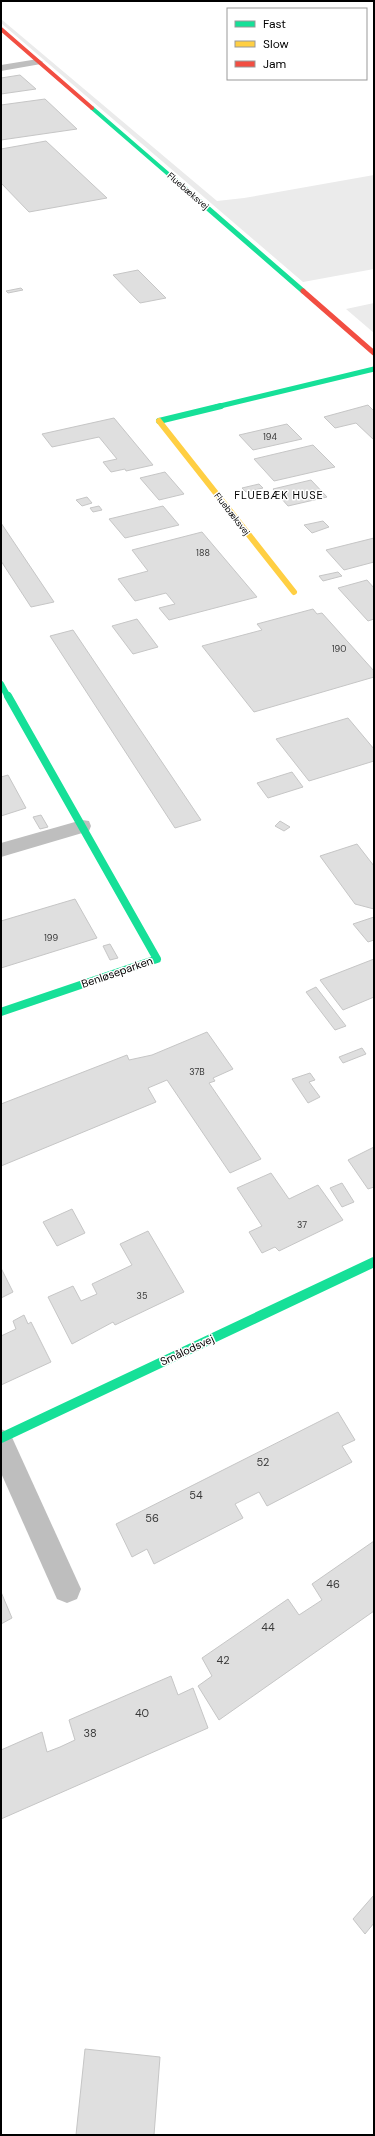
<svg xmlns="http://www.w3.org/2000/svg" width="375" height="2136" viewBox="0 0 375 2136" font-family="'DM Sans',sans-serif">
	<style>
		.green { fill: #ebebeb }
		.building { fill: #dfdfdf; stroke: #c6c6c6 }
		.lines { fill: none; stroke-linecap: round; stroke-linejoin: round }
		.street { fill: #bebebe; fill-rule: evenodd }
		.fast-far4 { stroke: #16e098; stroke-width: 4 }
		.fast-far3 { stroke: #16e098; stroke-width: 5 }
		.fast-far2 { stroke: #16e098; stroke-width: 6 }
		.fast-far1 { stroke: #16e098; stroke-width: 8 }
		.fast { stroke: #16e098; stroke-width: 10 }
		.slow { stroke: #ffcf43; stroke-width: 6 }
		.jam-far1 { stroke: #f24e42; stroke-width: 4 }
		.jam { stroke: #f24e42; stroke-width: 5 }
		.labels { text-anchor: middle; stroke-width: 3; stroke-linejoin: round; paint-order: stroke }
		.far-street-label { font-size: 9px; fill: #000; stroke: #fff }
		.number-label { font-size: 9px; fill: #383838 }
		.far-quarter-label { font-size: 11px; letter-spacing: 1px; fill: #000; stroke: #fff }
		.street-label { font-size: 11px; fill: #000; stroke: #fff }
		.near-number-label { font-size: 11px; fill: #383838 }
	</style>
	<rect width="100%" height="100%" fill="#fff"/>
	<!-- green -->
	<g class="green">
		<polygon points="1,19 217,201 244,198 374,175 374,269 303,282 1,23"/>
		<polygon points="374,303 374,333 346,309"/>
	</g>
	<!-- building -->
	<g class="building">
		<polygon points="20,75 36,89 1,94 1,78"/>
		<polygon points="45,99 77,129 1,140 1,105"/>
		<polygon points="46,141 107,198 29,212 1,183 1,149"/>
		<polygon points="138,270 166,298 140,303 113,275"/>
		<polygon points="21,288 23,290 8,293 6,291"/>
		<polygon points="368,405 374,411 374,440 356,423 335,428 324,417"/>
		<polygon points="114,418 153,465 126,471 125,469 111,472 103,462 117,459 99,437 52,447 42,434"/>
		<polygon points="287,424 302,439 253,450 239,435"/>
		<polygon points="313,445 335,467 274,481 254,459"/>
		<polygon points="165,472 184,494 159,500 140,478"/>
		<polygon points="311,480 327,497 288,506 273,489"/>
		<polygon points="259,484 263,488 246,492 242,488"/>
		<polygon points="87,497 92,503 82,506 76,500"/>
		<polygon points="99,506 102,510 93,512 90,508"/>
		<polygon points="163,506 179,525 125,538 109,519"/>
		<polygon points="323,521 329,527 312,533 304,525"/>
		<polygon points="1,523 54,602 31,607 1,561"/>
		<polygon points="202,532 257,597 169,620 159,608 175,604 166,593 135,601 118,579 148,571 132,550"/>
		<polygon points="374,538 374,562 344,570 326,550"/>
		<polygon points="338,572 342,576 323,581 319,576"/>
		<polygon points="367,580 374,588 374,619 368,621 338,588"/>
		<polygon points="313,609 317,614 322,613 374,671 374,677 254,712 202,646 262,630 257,624"/>
		<polygon points="137,619 158,647 133,654 112,626"/>
		<polygon points="73,630 201,820 175,828 50,636"/>
		<polygon points="348,718 374,749 374,761 309,781 276,739"/>
		<polygon points="292,772 303,787 268,798 257,783"/>
		<polygon points="8,775 26,808 1,816 1,777"/>
		<polygon points="41,815 48,827 40,829 33,817"/>
		<polygon points="280,821 290,827 284,831 275,826"/>
		<polygon points="357,844 374,866 374,909 355,904 320,856"/>
		<polygon points="75,899 97,938 1,968 1,921"/>
		<polygon points="374,917 374,940 368,942 353,924"/>
		<polygon points="110,944 118,958 110,960 103,946"/>
		<polygon points="374,959 374,997 343,1010 320,980"/>
		<polygon points="316,987 346,1026 335,1030 306,992"/>
		<polygon points="207,1032 233,1069 213,1078 215,1081 209,1083 261,1159 230,1173 167,1080 148,1088 156,1102 1,1166 1,1104 127,1055 129,1060 152,1055"/>
		<polygon points="362,1048 366,1054 343,1063 339,1057"/>
		<polygon points="310,1073 315,1080 309,1082 320,1097 308,1103 292,1079"/>
		<polygon points="374,1147 374,1187 368,1189 348,1160"/>
		<polygon points="271,1173 289,1199 318,1185 343,1220 279,1251 275,1247 262,1253 249,1232 262,1226 237,1188"/>
		<polygon points="342,1183 354,1202 342,1207 330,1188"/>
		<polygon points="72,1209 85,1233 57,1246 43,1222"/>
		<polygon points="148,1231 184,1292 115,1325 113,1322 72,1344 48,1297 73,1286 81,1301 97,1294 92,1284 132,1265 120,1244"/>
		<polygon points="1,1268 13,1292 1,1298"/>
		<polygon points="24,1315 28,1324 31,1322 51,1362 1,1385 1,1336 16,1329 13,1321"/>
		<polygon points="338,1412 355,1440 342,1446 352,1462 267,1506 259,1492 235,1504 243,1518 154,1564 147,1549 132,1557 116,1524"/>
		<polygon points="374,1541 374,1611 219,1720 198,1686 212,1676 202,1658 288,1599 299,1615 322,1600 312,1584"/>
		<polygon points="1,1592 12,1618 1,1624"/>
		<polygon points="171,1676 178,1695 193,1688 208,1728 1,1819 1,1750 42,1732 47,1752 60,1747 75,1740 69,1720"/>
		<polygon points="374,1895 374,1923 365,1934 353,1919"/>
		<polygon points="85,2049 160,2057 154,2135 76,2135"/>
	</g>
	<g class="lines">
		<!-- street -->
		<g class="street">
			<polygon points="38,59 43,62 41,64 1,71 1,65"/>
			<polygon points="82,820 89,821 91,826 89,831 1,857 1,843"/>
			<polygon points="1,1429 10,1433 81,1589 77,1599 67,1603 57,1599 1,1473"/>
		</g>
		<!-- fast-far4 -->
		<polyline class="fast-far4" points="92,108 174,179"/>
		<!-- fast-far3 -->
		<g class="fast-far3">
			<polyline points="173,178 303,291"/>
			<polyline points="216,407 374,369"/>
		</g>
		<!-- fast-far2 -->
		<g class="fast-far2">
			<polyline points="159,421 221,406"/>
			<polyline points="1,684 8,697"/>
		</g>
		<!-- fast-far1 -->
		<polyline class="fast-far1" points="1,1012 157,959 8,696"/>
		<!-- fast -->
		<polyline class="fast" points="1,1438 374,1262"/>
		<!-- slow -->
		<polyline class="slow" points="159,421 294,592"/>
		<!-- jam-far1 -->
		<polyline class="jam-far1" points="1,29 92,108"/>
		<!-- jam -->
		<polyline class="jam" points="303,291 374,353"/>
	</g>
	<g class="labels">
		<!-- far-street labels -->
		<g class="far-street-label">
			<text transform="translate(188 191) rotate(41)" y="3">Fluebæksvej</text>
			<text transform="translate(232 514) rotate(52)" y="3">Fluebæksvej</text>
		</g>
		<!-- number labels -->
		<g class="number-label">
			<text x="270" y="440">194</text>
			<text x="203" y="556">188</text>
			<text x="339" y="652">190</text>
			<text x="51" y="941">199</text>
			<text x="197" y="1075">37B</text>
			<text x="302" y="1228">37</text>
			<text x="142" y="1299">35</text>
		</g>
		<!-- far-quarter labels -->
		<g class="far-quarter-label">
			<text x="279" y="499">FLUEBÆK HUSE</text>
		</g>
		<!-- street labels -->
		<g class="street-label">
			<text transform="translate(117 972) rotate(-19)" y="4">Benløseparken</text>
			<text transform="translate(187 1350) rotate(-25)" y="4">Smålodsvej</text>
		</g>
		<!-- near-number labels -->
		<g class="near-number-label">
			<text x="263" y="1466">52</text>
			<text x="196" y="1499">54</text>
			<text x="152" y="1522">56</text>
			<text x="333" y="1588">46</text>
			<text x="268" y="1631">44</text>
			<text x="223" y="1664">42</text>
			<text x="142" y="1717">40</text>
			<text x="90" y="1737">38</text>
		</g>
	</g>
	<!-- border -->
	<rect width="375" height="2136" fill="none" stroke="#000000" stroke-width="4"/>
	<!-- legend -->
	<rect x="227" y="8" width="140" height="72" fill="#ffffff" stroke="#999999"/>
	<rect x="235" y="21" width="20" height="6" fill="#16e098" stroke="#999999"/>
	<text x="263" y="28" font-size="12" fill="#000000">Fast</text>
	<rect x="235" y="41" width="20" height="6" fill="#ffcf43" stroke="#999999"/>
	<text x="263" y="48" font-size="12" fill="#000000">Slow</text>
	<rect x="235" y="61" width="20" height="6" fill="#f24e42" stroke="#999999"/>
	<text x="263" y="68" font-size="12" fill="#000000">Jam</text>
</svg>
